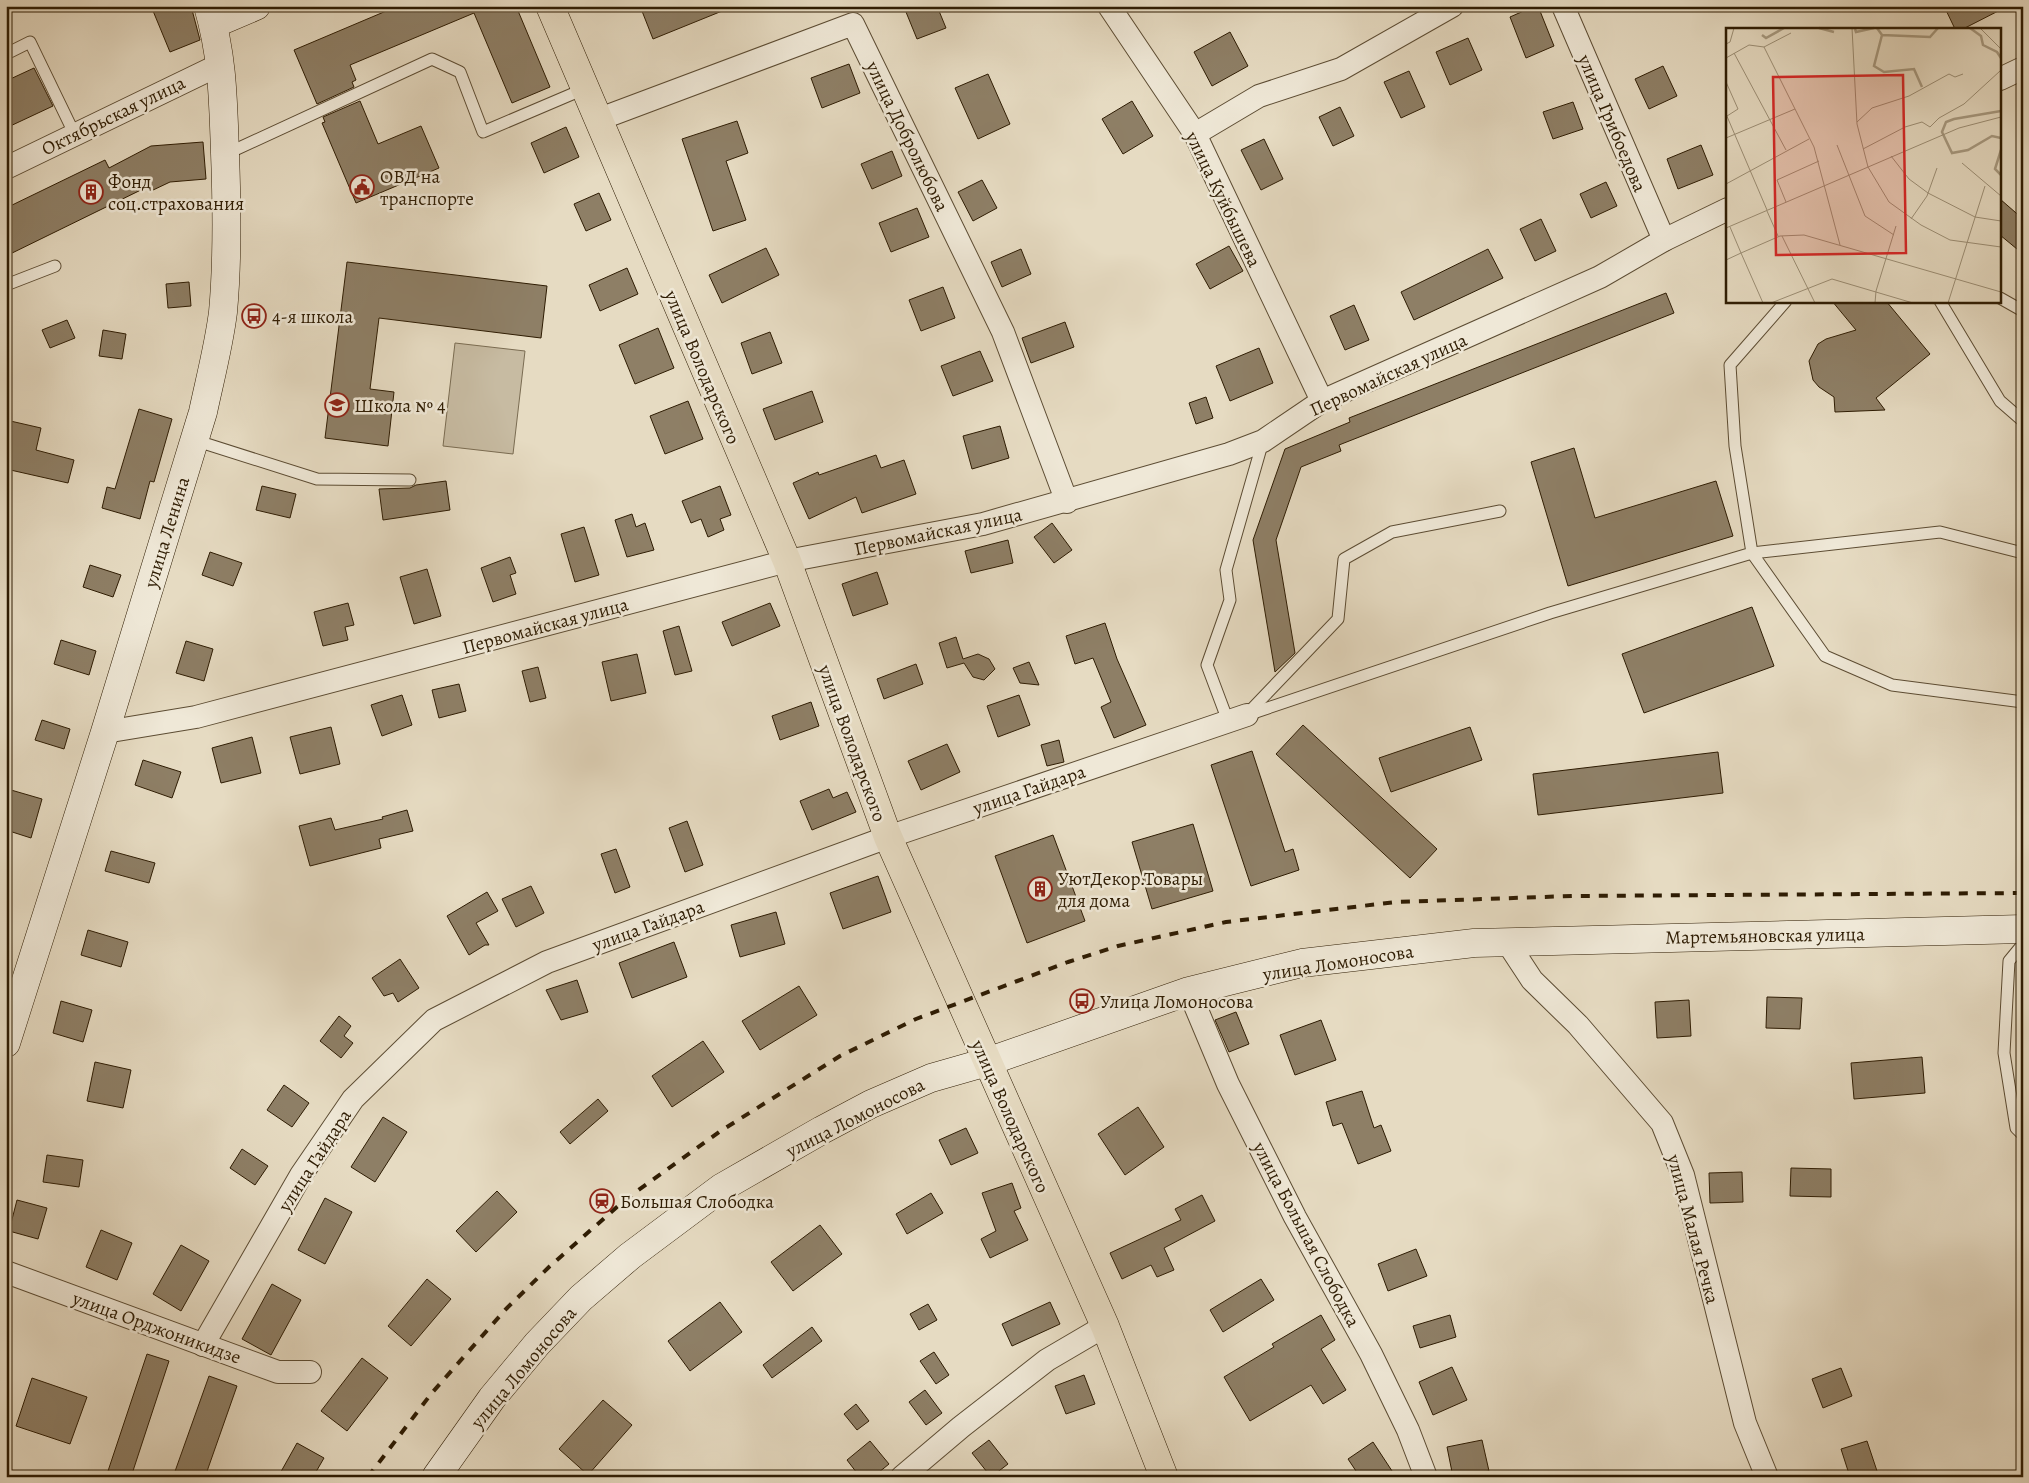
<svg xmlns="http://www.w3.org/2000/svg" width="2029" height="1483" viewBox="0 0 2029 1483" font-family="Alegreya,serif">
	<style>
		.green { fill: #c7bba2; stroke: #7a6c52 }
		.building { fill: #8e7f66; stroke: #2e1c03 }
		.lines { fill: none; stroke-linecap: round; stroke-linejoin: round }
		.lane-casing { stroke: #5c4c33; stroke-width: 13 }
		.street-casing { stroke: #5c4c33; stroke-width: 24 }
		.secondary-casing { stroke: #2e1c03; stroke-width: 29 }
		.primary-casing { stroke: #2e1c03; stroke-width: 29 }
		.lane { stroke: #efe8d7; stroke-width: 11 }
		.street { stroke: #efe8d7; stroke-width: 22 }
		.secondary { stroke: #efe8d7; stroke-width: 28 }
		.primary { stroke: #e6dbc2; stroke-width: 28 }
		.rail { stroke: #2e1c03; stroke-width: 4; stroke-dasharray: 9 9; stroke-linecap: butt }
		.labels { text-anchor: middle; stroke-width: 5; stroke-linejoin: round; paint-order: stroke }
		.street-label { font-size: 19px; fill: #2e1c03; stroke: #efe8d7 }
		.poi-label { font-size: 19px; fill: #2e1c03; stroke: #efe8d7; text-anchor: start }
		.inset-river { fill: none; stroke: #a79a81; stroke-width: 2.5 }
		.inset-road { fill: none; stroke: #9c8f76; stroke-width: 1 }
		.view { fill: #d62828; fill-opacity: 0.15; stroke: #d62828; stroke-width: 2.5 }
		.inset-edge { fill: none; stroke: #2e1c03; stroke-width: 2.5 }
	</style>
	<rect width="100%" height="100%" fill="#e6dbc2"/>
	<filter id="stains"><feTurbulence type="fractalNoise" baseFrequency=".004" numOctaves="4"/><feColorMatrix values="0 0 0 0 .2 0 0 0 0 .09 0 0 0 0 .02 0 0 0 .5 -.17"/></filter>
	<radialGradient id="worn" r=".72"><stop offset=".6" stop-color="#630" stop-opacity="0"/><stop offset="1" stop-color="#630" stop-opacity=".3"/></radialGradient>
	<!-- green -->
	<polygon class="green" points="455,343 525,351 513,454 443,446"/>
	<!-- building -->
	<g class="building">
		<polygon points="151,6 191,6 200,40 170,52"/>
		<polygon points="398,6 516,6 550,87 512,103 474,13 350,65 356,80 352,82 354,87 317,104 294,50"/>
		<polygon points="640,6 732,6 732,7 653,39"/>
		<polygon points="920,6 937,6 946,28 917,39 906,12"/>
		<polygon points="1535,6 1538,6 1554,46 1526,58 1510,17"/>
		<polygon points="1944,6 2008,6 1963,29 1955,29"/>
		<polygon points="1230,32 1248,66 1212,86 1194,52"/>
		<polygon points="1468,38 1482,70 1450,85 1436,52"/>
		<polygon points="849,64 860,93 822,108 811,78"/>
		<polygon points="1663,66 1677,96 1649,109 1635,79"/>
		<polygon points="34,68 53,106 6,128 6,81"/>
		<polygon points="1409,71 1425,107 1401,118 1384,82"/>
		<polygon points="988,74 1010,124 978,139 955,88"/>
		<polygon points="360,101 378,144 421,126 439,168 356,203 322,123 325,122 323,117"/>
		<polygon points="1132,101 1153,136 1123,154 1102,119"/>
		<polygon points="1573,102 1583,129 1553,139 1543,112"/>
		<polygon points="1340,107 1354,136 1333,146 1319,117"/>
		<polygon points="737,121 748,153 726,161 746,220 713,231 682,139"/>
		<polygon points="566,127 579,157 544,173 531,143"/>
		<polygon points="1264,139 1283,179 1261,190 1241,150"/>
		<polygon points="203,142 206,179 170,182 151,191 149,186 6,256 6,208 105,160 109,168 151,146"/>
		<polygon points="1701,145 1713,175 1678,189 1667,159"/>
		<polygon points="892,151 902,176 872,189 861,164"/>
		<polygon points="982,180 997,208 973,221 958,192"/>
		<polygon points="1606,182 1617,206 1591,218 1580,194"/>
		<polygon points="599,193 611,220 586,231 574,204"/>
		<polygon points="2000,199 2023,219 2023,254 2000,235"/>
		<polygon points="917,208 929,237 891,252 879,223"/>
		<polygon points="1541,219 1556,251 1535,261 1520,229"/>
		<polygon points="1229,246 1243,271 1210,289 1196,264"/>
		<polygon points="766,248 779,275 722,303 709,275"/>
		<polygon points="1021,249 1031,274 1002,287 991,262"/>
		<polygon points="1488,249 1503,278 1414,320 1401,292"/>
		<polygon points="347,262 547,286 541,338 379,318 370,389 394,392 388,446 325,438"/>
		<polygon points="627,268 638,294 600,311 589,285"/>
		<polygon points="189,282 191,306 168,308 166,284"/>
		<polygon points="943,287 955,318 921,331 909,300"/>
		<polygon points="1666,293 1674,313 1339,445 1341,451 1301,467 1276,540 1295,653 1275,672 1253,540 1285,449 1350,422 1349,418"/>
		<polygon points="1832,301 1886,301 1930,354 1876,398 1885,410 1835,412 1834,397 1819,387 1813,380 1809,361 1818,344 1826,339 1856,330"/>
		<polygon points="1354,305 1369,340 1345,350 1330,316"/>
		<polygon points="67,320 75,338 50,348 42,330"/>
		<polygon points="1065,322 1074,347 1031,363 1022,338"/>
		<polygon points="658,328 674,368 635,384 619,345"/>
		<polygon points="103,330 126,334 122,359 99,356"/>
		<polygon points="770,332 782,363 752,374 741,343"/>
		<polygon points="1259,348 1273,383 1230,401 1216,366"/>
		<polygon points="980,351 993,381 953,396 941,366"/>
		<polygon points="812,391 823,422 775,440 763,409"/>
		<polygon points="1206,397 1213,418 1196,424 1189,403"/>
		<polygon points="688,401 703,439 665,454 650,416"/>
		<polygon points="139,409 172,419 154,482 150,481 140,519 102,508 107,487 115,489"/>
		<polygon points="6,420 41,428 36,450 74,460 68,483 6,469"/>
		<polygon points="1000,426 1009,458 972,469 963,436"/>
		<polygon points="1574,448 1595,518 1716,481 1733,536 1568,586 1531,462"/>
		<polygon points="876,455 881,468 904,460 916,494 862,513 856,497 809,519 793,483 818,472 819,475"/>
		<polygon points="446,481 450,510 383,520 379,489 410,488 416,485"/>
		<polygon points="262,486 296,494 290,518 256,510"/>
		<polygon points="720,486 731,515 720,519 724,530 708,537 701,519 691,523 682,501"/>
		<polygon points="632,514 636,527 645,523 654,550 627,557 615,520"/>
		<polygon points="1052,523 1072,550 1054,563 1034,537"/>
		<polygon points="584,527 599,575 575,582 561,534"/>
		<polygon points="1008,540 1013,563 971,573 965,551"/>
		<polygon points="210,552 242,563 233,586 202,575"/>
		<polygon points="510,557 516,573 510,575 516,594 493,602 481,568"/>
		<polygon points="90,565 121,575 113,597 83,587"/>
		<polygon points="427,569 441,616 414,624 400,577"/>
		<polygon points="877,572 888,604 853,616 842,584"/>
		<polygon points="348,603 354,625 345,627 348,640 323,646 314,612"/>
		<polygon points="770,603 780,626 732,646 722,622"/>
		<polygon points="1752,607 1774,666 1644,713 1622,654"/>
		<polygon points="1105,623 1117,659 1146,725 1114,738 1101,707 1111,702 1093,658 1075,664 1066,636"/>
		<polygon points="679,626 692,671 675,675 663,631"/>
		<polygon points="956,637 963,659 978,654 989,659 995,669 984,680 973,677 964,663 947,668 939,643"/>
		<polygon points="61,640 96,651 89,675 54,664"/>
		<polygon points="186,641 213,649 204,681 176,673"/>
		<polygon points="637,654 646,693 611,701 602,662"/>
		<polygon points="1029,662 1039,685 1020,683 1013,668"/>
		<polygon points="916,664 923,684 884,699 877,679"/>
		<polygon points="538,667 546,698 530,702 522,671"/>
		<polygon points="459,684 466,711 439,718 432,690"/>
		<polygon points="402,695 412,725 382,736 371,705"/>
		<polygon points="1019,695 1030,725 998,737 987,706"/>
		<polygon points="811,702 819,726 780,740 772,716"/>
		<polygon points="42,720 70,729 64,749 35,740"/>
		<polygon points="1303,725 1437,849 1410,878 1276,754"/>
		<polygon points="331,727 340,764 300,774 290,737"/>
		<polygon points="1470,727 1482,760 1391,792 1379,758"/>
		<polygon points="252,737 261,773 221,783 212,748"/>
		<polygon points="1059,740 1064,762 1047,766 1041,745"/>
		<polygon points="947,744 960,772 921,790 908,761"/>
		<polygon points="1252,751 1285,852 1293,849 1299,870 1251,886 1211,765"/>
		<polygon points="1718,752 1723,793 1538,815 1533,774"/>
		<polygon points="143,760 181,772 172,798 135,785"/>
		<polygon points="829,789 833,798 847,792 856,812 812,830 800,801"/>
		<polygon points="11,790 42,799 31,838 6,830 6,806"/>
		<polygon points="407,810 413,831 379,839 381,848 310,866 299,826 331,818 335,830 383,819 382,817"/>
		<polygon points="687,821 703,865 685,872 669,828"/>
		<polygon points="1193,824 1213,891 1152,909 1132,842"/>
		<polygon points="1053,835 1085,921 1027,943 995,856"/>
		<polygon points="616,849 630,887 615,893 601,854"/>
		<polygon points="111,851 155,863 149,883 105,871"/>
		<polygon points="878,876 891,912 843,929 830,893"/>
		<polygon points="531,886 544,913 516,927 502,899"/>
		<polygon points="487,892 498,911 476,923 489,945 485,945 469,955 447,916"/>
		<polygon points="776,912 785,944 740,957 731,925"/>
		<polygon points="88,930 128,942 121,967 81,955"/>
		<polygon points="674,942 687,977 632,998 619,963"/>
		<polygon points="400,959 419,988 398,1002 393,993 384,996 372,978"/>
		<polygon points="577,980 588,1012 561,1020 546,990"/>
		<polygon points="799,986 817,1015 760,1050 742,1021"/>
		<polygon points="1767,997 1802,998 1800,1029 1766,1028"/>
		<polygon points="1689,1000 1691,1036 1657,1038 1655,1002"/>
		<polygon points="61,1001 92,1010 83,1042 53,1033"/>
		<polygon points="1236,1012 1249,1044 1229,1052 1215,1020"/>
		<polygon points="339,1016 351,1026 344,1036 353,1043 341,1058 320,1041"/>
		<polygon points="1321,1020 1336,1060 1295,1075 1280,1035"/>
		<polygon points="703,1041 724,1072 672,1107 652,1076"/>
		<polygon points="1922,1057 1925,1093 1854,1099 1851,1063"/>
		<polygon points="95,1062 131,1070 123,1108 87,1101"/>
		<polygon points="284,1085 309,1103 292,1127 267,1110"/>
		<polygon points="1362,1091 1374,1128 1381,1125 1391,1151 1358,1164 1342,1123 1333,1126 1326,1102"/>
		<polygon points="598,1099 608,1111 570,1144 560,1132"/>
		<polygon points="1138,1107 1164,1147 1125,1175 1098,1134"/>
		<polygon points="383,1117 407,1132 375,1182 351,1167"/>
		<polygon points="966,1128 978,1153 951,1165 939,1140"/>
		<polygon points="242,1149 268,1166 255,1185 230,1168"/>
		<polygon points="47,1155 83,1160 79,1187 43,1182"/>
		<polygon points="1791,1168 1831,1169 1831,1197 1790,1196"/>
		<polygon points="1742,1172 1743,1202 1710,1203 1709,1173"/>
		<polygon points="1012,1183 1021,1208 1014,1211 1028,1240 990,1258 981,1239 996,1231 982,1193"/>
		<polygon points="497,1191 517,1212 476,1252 456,1231"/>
		<polygon points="931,1193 943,1213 907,1234 896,1214"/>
		<polygon points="1202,1195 1215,1221 1164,1248 1174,1270 1157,1277 1151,1265 1122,1279 1110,1253 1181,1220 1175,1209"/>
		<polygon points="325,1198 352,1212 325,1264 298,1250"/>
		<polygon points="17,1200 47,1208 38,1239 9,1231"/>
		<polygon points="820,1225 842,1254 793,1291 771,1262"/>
		<polygon points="101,1230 132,1243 117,1280 86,1267"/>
		<polygon points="181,1245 209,1261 181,1311 153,1294"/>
		<polygon points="1416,1249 1427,1276 1388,1291 1378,1264"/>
		<polygon points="427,1279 451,1299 411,1346 388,1326"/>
		<polygon points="1261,1279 1274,1300 1223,1332 1210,1310"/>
		<polygon points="272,1284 301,1300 271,1355 242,1339"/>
		<polygon points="720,1302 742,1332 690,1371 668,1341"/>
		<polygon points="1050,1302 1060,1324 1012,1346 1002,1324"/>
		<polygon points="928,1304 937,1320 919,1330 910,1314"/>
		<polygon points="1321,1315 1335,1340 1321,1349 1346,1390 1323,1404 1311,1385 1250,1421 1224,1377 1274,1347 1272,1344"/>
		<polygon points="1450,1315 1456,1337 1420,1348 1413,1326"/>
		<polygon points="812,1327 822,1341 772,1378 763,1365"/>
		<polygon points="934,1352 949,1375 936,1384 920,1361"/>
		<polygon points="147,1354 169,1361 131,1477 106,1477"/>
		<polygon points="362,1358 388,1378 347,1431 321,1411"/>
		<polygon points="1452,1367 1467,1400 1433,1415 1419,1382"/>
		<polygon points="1841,1368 1852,1396 1823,1408 1812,1379"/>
		<polygon points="1084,1375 1095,1404 1066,1414 1055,1386"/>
		<polygon points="209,1376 237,1386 205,1477 173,1477"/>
		<polygon points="32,1378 87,1397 70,1444 16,1426"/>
		<polygon points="925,1390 942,1413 926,1425 909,1402"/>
		<polygon points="603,1400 632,1425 588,1475 559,1449"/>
		<polygon points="856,1404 869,1421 857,1430 844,1414"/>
		<polygon points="989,1440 1008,1464 991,1477 972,1453"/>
		<polygon points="1482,1440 1489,1471 1453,1477 1447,1447"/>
		<polygon points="870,1441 889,1464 873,1477 860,1477 847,1460"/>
		<polygon points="1867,1441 1879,1477 1850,1477 1841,1449"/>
		<polygon points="1373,1442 1396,1477 1360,1477 1348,1459"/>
		<polygon points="297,1443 324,1458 313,1477 278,1477"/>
	</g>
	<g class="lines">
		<!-- lane casing -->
		<g class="lane-casing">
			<g id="lane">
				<polyline points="6,54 30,42 75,135"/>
				<polyline points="226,154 432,59 460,72 483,132 584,89"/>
				<polyline points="6,285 55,266"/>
				<polyline points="2000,298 2023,311"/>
				<polyline points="1940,301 2000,401 2023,421"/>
				<polyline points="194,440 317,479 410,480"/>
				<polyline points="2023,553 1940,532 1752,553 1825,656 1892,685 2023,702"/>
				<polyline points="1248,713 1338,619 1344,559 1392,532 1500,511"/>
				<polyline points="1247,715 1550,613 1752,553 1735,446 1730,365 1786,301"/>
				<polyline points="1228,721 1207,665 1230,600 1226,570 1263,441"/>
				<polyline points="2023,944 2009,961 2004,1053 2016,1128 2023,1135"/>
			</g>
		</g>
		<!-- street casing -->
		<g class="street-casing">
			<g id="street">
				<polyline points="1109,6 1195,134 1322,401"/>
				<polyline points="1563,6 1664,240"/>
				<polyline points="2000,79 2023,68"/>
				<polyline points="597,120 853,24 1003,332 1067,502"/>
				<polyline points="1195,134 1259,96 1341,69 1452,6"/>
				<polyline points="6,168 221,64"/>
				<polyline points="105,732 196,717 787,561 983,524 1229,454 1263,441 1322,401 1600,277 1664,240 1728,209"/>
				<polyline points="1507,942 1532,980 1578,1025 1662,1123 1683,1175 1745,1423 1767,1477"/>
				<polyline points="1189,991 1228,1084 1295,1217 1371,1354 1408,1430 1426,1477"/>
				<polyline points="6,1272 278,1372 310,1372"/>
				<polyline points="203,1345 301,1175 353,1099 434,1020 547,962 888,837 1247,715"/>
				<polyline points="902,1477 961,1427 1047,1360 1105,1326"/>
			</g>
		</g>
		<!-- secondary casing -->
		<g class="secondary-casing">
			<g id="secondary">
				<polyline points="214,24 256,6"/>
				<path d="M6 1043 105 732 203 412C210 379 219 345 223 312 228 258 227 206 225 153 223 100 223 58 208 6"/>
				<polyline points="436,1477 492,1398 537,1344 581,1298 630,1256 721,1188 822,1130 871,1104 931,1078 987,1062 1189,991 1302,963 1474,943 2023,929"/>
			</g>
		</g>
		<!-- primary casing -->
		<g class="primary-casing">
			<polyline id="primary" points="550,6 787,561 888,837 1105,1326 1164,1477"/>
		</g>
		<!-- lane -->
		<use href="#lane" class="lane"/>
		<!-- street -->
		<use href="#street" class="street"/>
		<!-- secondary -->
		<use href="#secondary" class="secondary"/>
		<!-- primary -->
		<use href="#primary" class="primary"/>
		<!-- rail -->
		<polyline class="rail" points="368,1477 431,1394 506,1309 549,1267 626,1199 719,1132 840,1056 916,1019 1068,962 1118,946 1226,922 1396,902 1572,896 2023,893"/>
	</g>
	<!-- icons -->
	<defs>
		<g id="civic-ring" transform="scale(1.25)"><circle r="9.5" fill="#efe8d7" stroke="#8f2418" stroke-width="1.5"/><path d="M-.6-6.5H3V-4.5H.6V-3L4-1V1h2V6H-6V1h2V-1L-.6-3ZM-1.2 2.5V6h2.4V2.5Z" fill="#8f2418"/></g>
		<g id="building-ring" transform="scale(1.25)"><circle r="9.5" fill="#efe8d7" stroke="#8f2418" stroke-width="1.5"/><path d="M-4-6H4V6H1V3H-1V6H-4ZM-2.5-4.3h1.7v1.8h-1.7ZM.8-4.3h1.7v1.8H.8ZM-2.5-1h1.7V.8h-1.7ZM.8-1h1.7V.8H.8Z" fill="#8f2418"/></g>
		<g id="bus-ring" transform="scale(1.25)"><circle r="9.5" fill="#efe8d7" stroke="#8f2418" stroke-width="1.5"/><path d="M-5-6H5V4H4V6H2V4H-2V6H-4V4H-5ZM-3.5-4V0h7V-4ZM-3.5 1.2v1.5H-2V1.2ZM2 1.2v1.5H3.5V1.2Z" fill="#8f2418"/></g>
		<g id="school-ring" transform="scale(1.25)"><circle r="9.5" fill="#efe8d7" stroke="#8f2418" stroke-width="1.5"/><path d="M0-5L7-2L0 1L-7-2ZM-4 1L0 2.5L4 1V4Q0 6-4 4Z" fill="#8f2418"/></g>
		<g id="station-ring" transform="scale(1.25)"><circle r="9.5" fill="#efe8d7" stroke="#8f2418" stroke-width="1.5"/><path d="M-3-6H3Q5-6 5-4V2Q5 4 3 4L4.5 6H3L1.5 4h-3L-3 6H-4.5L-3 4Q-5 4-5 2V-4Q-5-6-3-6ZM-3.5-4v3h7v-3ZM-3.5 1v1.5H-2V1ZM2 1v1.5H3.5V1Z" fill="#8f2418"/></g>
	</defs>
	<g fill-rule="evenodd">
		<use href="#civic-ring" x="362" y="187"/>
		<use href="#building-ring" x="91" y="192"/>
		<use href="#bus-ring" x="254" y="316"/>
		<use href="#school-ring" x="337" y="405"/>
		<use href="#building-ring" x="1040" y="889"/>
		<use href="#bus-ring" x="1082" y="1001"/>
		<use href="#station-ring" x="602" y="1201"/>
	</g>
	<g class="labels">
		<!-- street labels -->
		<g class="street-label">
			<text transform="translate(113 115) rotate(-26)" y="7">Октябрьская улица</text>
			<text transform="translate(1613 123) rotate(67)" y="7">улица Грибоедова</text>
			<text transform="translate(908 136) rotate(64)" y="7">улица Добролюбова</text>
			<text transform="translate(1224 199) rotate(64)" y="7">улица Куйбышева</text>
			<text transform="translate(703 367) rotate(67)" y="7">улица Володарского</text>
			<text transform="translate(1388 374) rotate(-25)" y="7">Первомайская улица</text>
			<text transform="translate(938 531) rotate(-12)" y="7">Первомайская улица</text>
			<text transform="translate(166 532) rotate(-73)" y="7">улица Ленина</text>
			<text transform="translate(545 625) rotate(-15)" y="7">Первомайская улица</text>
			<text transform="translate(853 743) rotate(70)" y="7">улица Володарского</text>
			<text transform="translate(1029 789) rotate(-19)" y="7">улица Гайдара</text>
			<text transform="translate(648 925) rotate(-20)" y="7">улица Гайдара</text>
			<text transform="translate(1765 935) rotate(-1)" y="7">Мартемьяновская улица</text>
			<text transform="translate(1338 962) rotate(-9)" y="7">улица Ломоносова</text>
			<text transform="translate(1011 1116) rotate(66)" y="7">улица Володарского</text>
			<text transform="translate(855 1117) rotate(-27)" y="7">улица Ломоносова</text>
			<text transform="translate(314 1160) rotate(-57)" y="7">улица Гайдара</text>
			<text transform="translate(1694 1229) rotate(75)" y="7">улица Малая Речка</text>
			<text transform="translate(1307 1234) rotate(62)" y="7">улица Большая Слободка</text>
			<text transform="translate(157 1327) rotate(20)" y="7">улица Орджоникидзе</text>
			<text transform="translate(523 1367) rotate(-50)" y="7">улица Ломоносова</text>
		</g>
		<!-- poi labels -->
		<g class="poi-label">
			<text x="380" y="183">ОВД на<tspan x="380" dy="22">транспорте</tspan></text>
			<text x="108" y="188">Фонд<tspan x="108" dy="22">соц.страхования</tspan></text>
			<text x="272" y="323">4-я школа</text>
			<text x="354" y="412">Школа № 4</text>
			<text x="1058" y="885">УютДекор.Товары<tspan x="1058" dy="22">для дома</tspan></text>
			<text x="1100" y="1008">Улица Ломоносова</text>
			<text x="620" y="1208">Большая Слободка</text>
		</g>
	</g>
	<!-- overview -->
	<g transform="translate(1726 28)">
		<rect width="275" height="275" fill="#e6dbc2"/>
		<path class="inset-river" d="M93 0 108 4M151 0 156 7 204 9 212 0M244 0 255 8 257 17 271 24 275 30M129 1 130 4 148 0M36 7 40 10 58 0M156 7 148 38 158 44 188 41 196 59M275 83 228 91 220 94 216 104 226 125 242 122 266 108 275 110M275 122 269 141 275 147"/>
		<path class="inset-road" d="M126 0 131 96 142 139M254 0 275 21M0 16 4 14 8 0M38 19 88 119 114 217M8 25 60 122M0 30 23 17 38 19 65 5M0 54 12 81 1 88M0 86 41 182M131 94 146 80 183 68 223 46 229 49 237 46M0 110 69 81M111 117 139 188 168 207M137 121 179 99 196 94 204 99 213 90 238 76 274 43M165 128 183 151 202 165 249 189 275 193M236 135 275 168M142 139 163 174 195 197 224 212 275 219M0 156 83 111M60 174 51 152 93 133M41 183 52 208M185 191 201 168 211 140M4 199 15 225 54 208 78 207 275 264M0 200 233 100 275 89M56 208 89 275M0 232 15 225 37 275M45 275 106 251 187 275M149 275 150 263 170 198M222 275 259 158"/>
		<path class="view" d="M177 47 180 225 50 227 47 49Z"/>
		<rect width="275" height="275" class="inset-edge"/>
	</g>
	<!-- margin -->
	<rect width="2029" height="1483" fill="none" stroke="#e6dbc2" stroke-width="25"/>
	<rect x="8" y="8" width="2014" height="1468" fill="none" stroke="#2e1c03" stroke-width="2.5"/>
	<rect x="12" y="12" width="2004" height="1458" fill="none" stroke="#2e1c03"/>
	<rect width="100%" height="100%" filter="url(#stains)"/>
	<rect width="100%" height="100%" fill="url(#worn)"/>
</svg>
